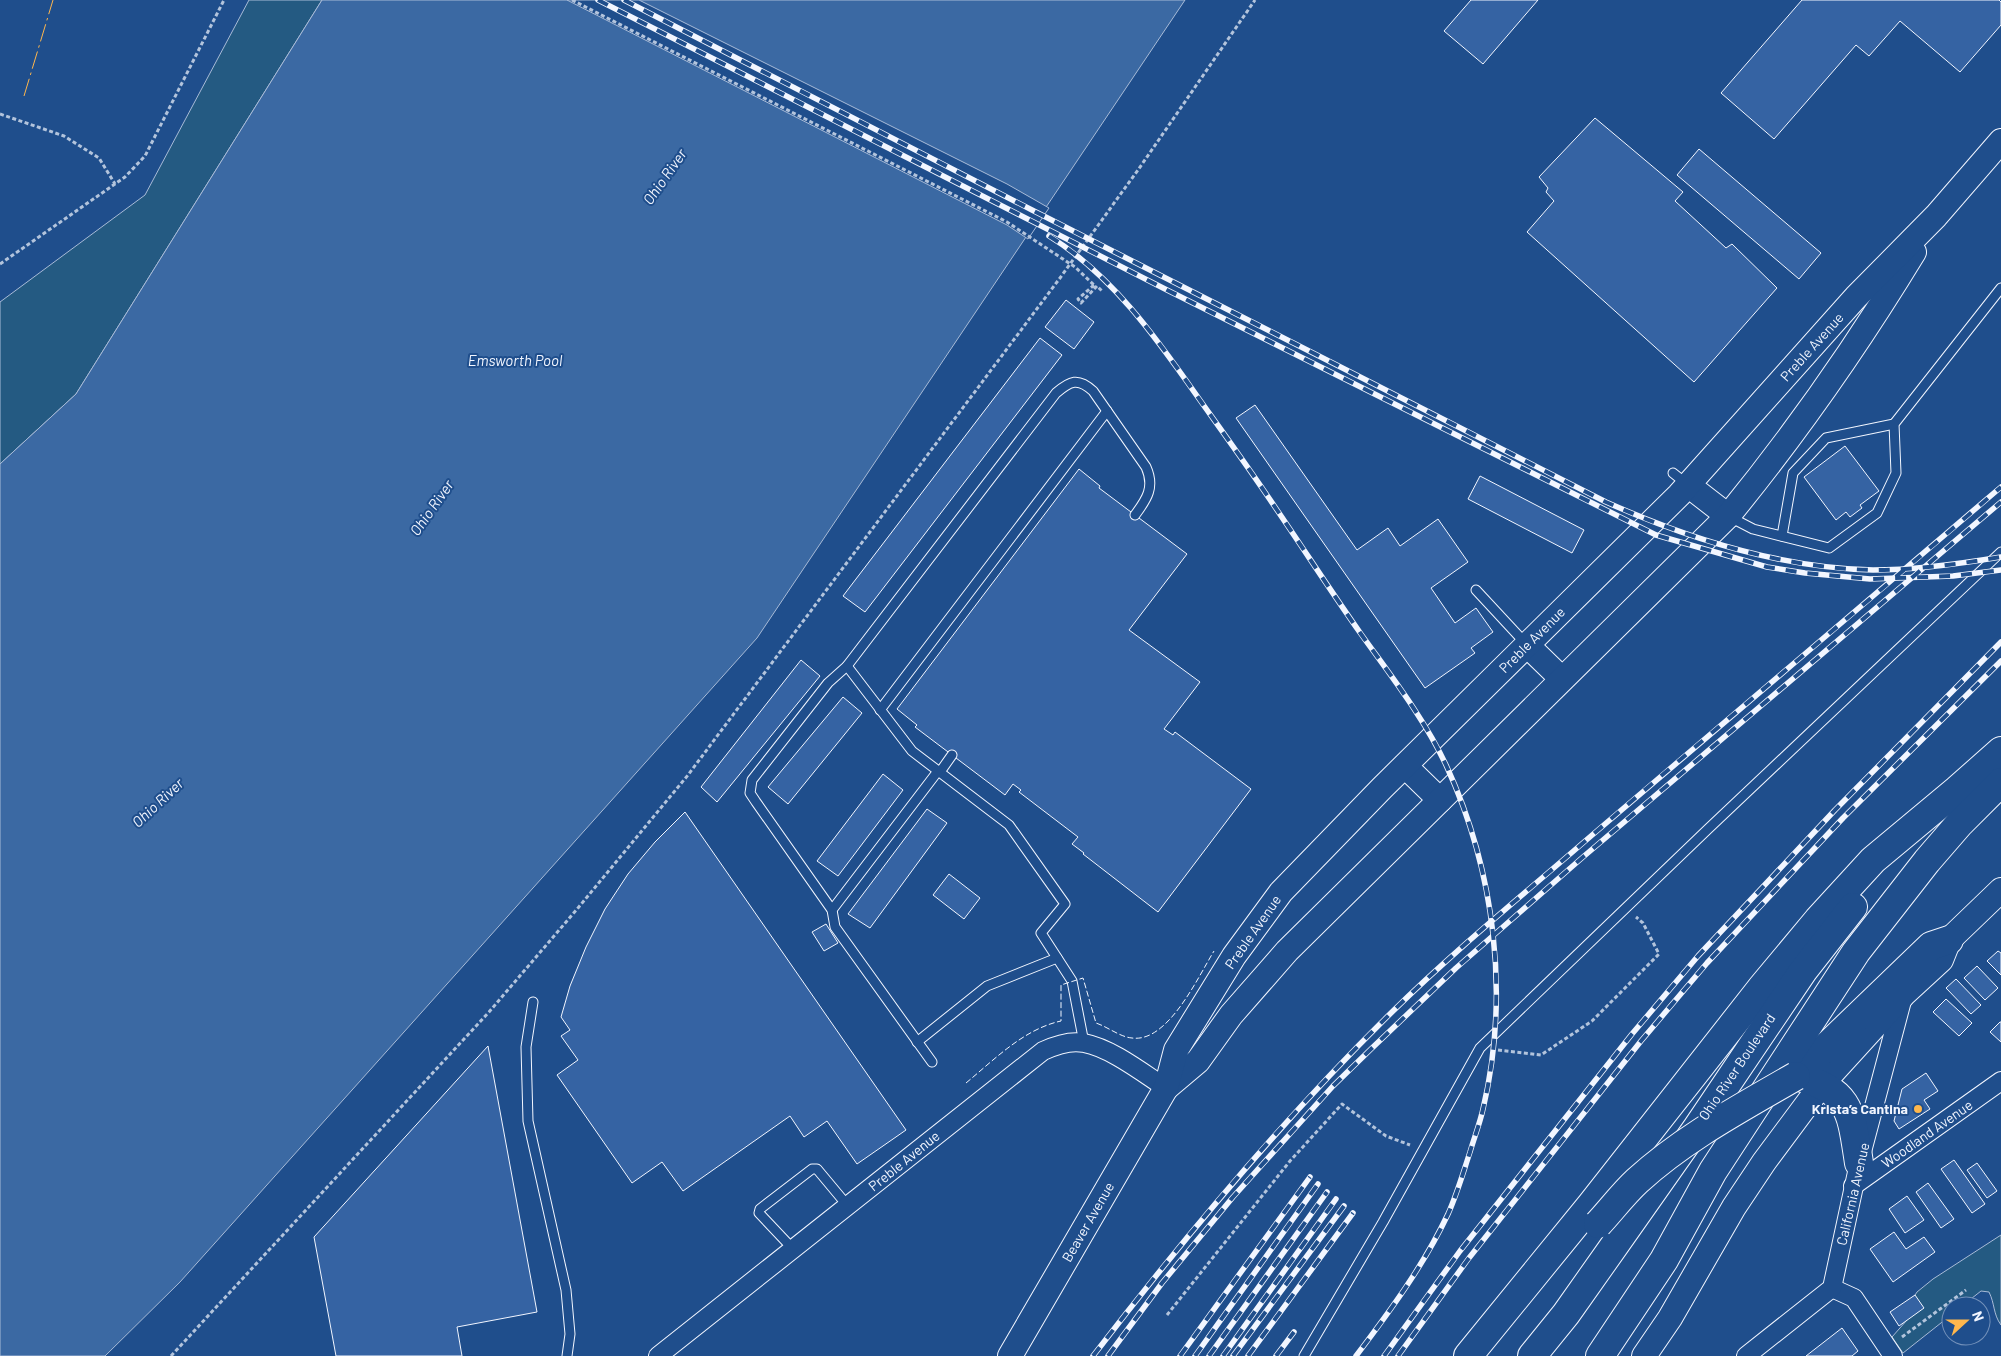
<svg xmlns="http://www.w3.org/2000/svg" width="2001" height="1356" viewBox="0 0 2001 1356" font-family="Barlow,sans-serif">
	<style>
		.green { fill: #245a82; stroke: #a8bbd7 }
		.water { fill: #3b69a3; stroke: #a8bbd7 }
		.pier { fill: #1f4e8c; stroke: #a8bbd7 }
		.building { fill: #3563a3; stroke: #f2f6ff }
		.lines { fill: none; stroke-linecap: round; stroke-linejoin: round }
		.lane-casing { stroke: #f2f6ff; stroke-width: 11 }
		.street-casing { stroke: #f2f6ff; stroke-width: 20 }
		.secondary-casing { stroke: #f2f6ff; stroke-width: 26 }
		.highway-casing { stroke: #f2f6ff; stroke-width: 30 }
		.path { stroke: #b3c4dc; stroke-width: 3; stroke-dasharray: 4 2.5; stroke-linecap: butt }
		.lane { stroke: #1f4e8c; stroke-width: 9 }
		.street { stroke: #1f4e8c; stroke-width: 18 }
		.secondary { stroke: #1f4e8c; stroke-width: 24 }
		.highway { stroke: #1f4e8c; stroke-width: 28 }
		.rail-casing { stroke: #f2f6ff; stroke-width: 5.5 }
		.rail { stroke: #1f4e8c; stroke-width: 4; stroke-dasharray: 11; stroke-linecap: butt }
		.highway-bridge-casing { stroke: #f2f6ff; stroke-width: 30; stroke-linecap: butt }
		.path-bridge { stroke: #b3c4dc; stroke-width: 3; stroke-dasharray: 4 2.5; stroke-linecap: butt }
		.highway-bridge { stroke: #1f4e8c; stroke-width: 28 }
		.fence { stroke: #f2f6ff; stroke-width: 1; stroke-dasharray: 6 2.5; stroke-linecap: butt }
		.power { stroke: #ffb74d; stroke-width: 1; stroke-dasharray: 18 4 2.5 4; stroke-linecap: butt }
		.poi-dot { fill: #ffb74d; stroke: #1f4e8c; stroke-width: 2 }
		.labels { text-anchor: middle; stroke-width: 4; stroke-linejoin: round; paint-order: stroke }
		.street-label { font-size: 14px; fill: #f2f6ff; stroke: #1f4e8c }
		.poi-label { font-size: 14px; font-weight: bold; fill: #f2f6ff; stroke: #1f4e8c; text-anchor: end }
		.water-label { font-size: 15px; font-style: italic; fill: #f2f6ff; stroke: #1f4e8c }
	</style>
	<rect width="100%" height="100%" fill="#1f4e8c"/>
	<!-- green -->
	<g class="green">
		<polygon points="249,0 322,0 76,394 0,464 0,302 145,195"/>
		<path d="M2001 1235V1325C1993 1314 1995 1304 1989 1292L1981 1291 1962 1306H1951V1315L1903 1353 1892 1337 1907 1320 1910 1303 1917 1292 1933 1279Z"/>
	</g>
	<!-- water -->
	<polygon class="water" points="322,0 1185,0 757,638 180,1282 105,1356 0,1356 0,464 76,394"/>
	<!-- pier -->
	<polygon class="pier" points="567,0 639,0 1007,184 1049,208 1028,239 1007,225"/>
	<!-- building -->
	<g class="building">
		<polygon points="1471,0 1538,0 1483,64 1444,31"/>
		<polygon points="1802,0 1999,0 2001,2 2001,25 1960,72 1900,21 1869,56 1856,45 1774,139 1721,93"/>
		<polygon points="1595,118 1683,192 1675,201 1726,248 1732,244 1777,288 1694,382 1527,232 1554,201 1546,192 1548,188 1539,177"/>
		<polygon points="1699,149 1821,253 1799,279 1677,175"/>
		<polygon points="1066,300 1094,322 1074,349 1045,327"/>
		<polygon points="1040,338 1062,355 865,612 843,596"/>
		<polygon points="1255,405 1357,550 1388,528 1400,546 1438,519 1468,562 1431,588 1455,623 1476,608 1493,632 1471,648 1475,653 1425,688 1236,418"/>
		<polygon points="1845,446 1879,491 1860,505 1862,508 1850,517 1846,512 1836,520 1804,477"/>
		<polygon points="1079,469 1100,486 1099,488 1187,554 1129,630 1200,682 1164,729 1173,735 1175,732 1251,789 1158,912 1083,854 1084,853 1072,844 1078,837 1019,792 1021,790 1013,784 1005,795 915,727 917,725 897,709"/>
		<polygon points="1480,476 1584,530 1572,553 1468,499"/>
		<polygon points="801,660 820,676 717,802 701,787"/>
		<polygon points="843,697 862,713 788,804 768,787"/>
		<polygon points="883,774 903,790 838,876 817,861"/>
		<polygon points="927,809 947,823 870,928 848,914"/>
		<polygon points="685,812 906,1130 857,1164 827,1121 804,1137 790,1116 683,1191 662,1162 632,1183 557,1075 578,1060 561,1036 570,1030 561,1017 570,986 586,947 605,909 628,874 655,842"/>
		<polygon points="949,874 980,898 964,919 933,895"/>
		<polygon points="826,924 838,943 824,951 812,932"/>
		<polygon points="1998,951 2001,953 2001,975 1987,961"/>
		<polygon points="1977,966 1998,988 1985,1000 1964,978"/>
		<polygon points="1956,979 1981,1005 1971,1014 1946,988"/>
		<polygon points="1946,999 1972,1023 1959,1036 1933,1012"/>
		<polygon points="2000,1022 2001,1022 2001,1042 1990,1032"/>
		<polygon points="488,1046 537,1312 457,1327 462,1356 336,1356 314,1237"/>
		<polygon points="1926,1073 1938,1091 1924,1100 1930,1109 1899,1129 1894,1121 1902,1089"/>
		<polygon points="1954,1160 1985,1204 1972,1213 1941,1169"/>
		<polygon points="1977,1163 1997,1191 1987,1198 1967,1170"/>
		<polygon points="1928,1183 1954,1219 1941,1228 1916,1192"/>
		<polygon points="1907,1196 1924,1220 1905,1233 1889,1209"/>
		<polygon points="1894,1232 1906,1249 1924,1237 1935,1252 1893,1282 1870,1249"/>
		<polygon points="1915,1295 1924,1308 1899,1326 1890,1312"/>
		<polygon points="1842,1328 1858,1351 1852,1356 1806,1356"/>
	</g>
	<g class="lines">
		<!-- lane casing -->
		<g class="lane-casing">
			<g id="lane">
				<polyline points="1673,473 1688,485"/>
				<polyline points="1728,516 1753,529 1829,548 1877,513 1896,473 1894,424 2001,288"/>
				<polyline points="1782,536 1793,473 1826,438 1894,424"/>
				<polyline points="1476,590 1527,645"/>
				<polyline points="847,666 912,751 1009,825 1065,904 1041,933 1072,981 1084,1043"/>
				<polyline points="880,710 1107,411"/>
				<polyline points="940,772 952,755"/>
				<polyline points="832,910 938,771"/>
				<polyline points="533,1002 526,1047 528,1121 566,1290 570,1334 567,1356"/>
				<polyline points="917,1042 987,986 1057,958"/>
				<path d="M932 1062 835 927 832 910 756 802 750 793 752 780 828 683 847 666 1056 393C1070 381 1078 377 1093 391L1146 467C1155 487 1147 499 1135 515"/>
				<polyline points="793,1249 759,1213 760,1209 812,1169 817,1169 847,1205"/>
				<polyline points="1304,1356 1383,1222 1480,1048 1708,829 2001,552"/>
			</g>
		</g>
		<!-- street casing -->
		<g class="street-casing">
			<g id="street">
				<polyline points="1853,1186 2001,1081"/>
				<polyline points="1832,1288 1854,1298 1893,1356"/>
				<path d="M658 1356 1043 1051C1056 1045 1070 1040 1084 1043 1111 1048 1143 1073 1166 1088"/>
				<polyline points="1746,1356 1832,1288 1859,1163 1903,997"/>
			</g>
		</g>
		<!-- secondary casing -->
		<g class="secondary-casing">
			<g id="secondary">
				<polyline points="1688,485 1728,516"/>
				<polyline points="1527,645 1562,679"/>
				<polyline points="1405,766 1440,800"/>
				<path d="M1166 1088 1198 1061 1231 1015 1287 951 1728 516C1796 433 1858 344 1914 252"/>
				<polyline points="1010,1356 1166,1088 1176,1050 1234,956 1281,892 1382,788 1679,495 1856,297 1936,216 2001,141"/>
				<polyline points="1644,1356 1670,1318 1734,1207 1764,1162 1822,1084 1904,994 1941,960 1949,940 2001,890"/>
			</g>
		</g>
		<!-- highway casing -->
		<g class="highway-casing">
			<g id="highway">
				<path d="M1859 1163C1851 1111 1851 1091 1796 1076L1931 946 1949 940"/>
				<polyline points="1468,1356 1591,1205 1763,986 1818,920 1873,860 1957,790 2001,751"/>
				<polyline points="1532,1356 1566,1314 1614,1246 1697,1128 1803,971 1853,907"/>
				<polyline points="1600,1356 1664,1260 1713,1171 1856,952 1927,861 1959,824 2001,782"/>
			</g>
		</g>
		<!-- path -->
		<g class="path">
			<polyline points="0,114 64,136 99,158 115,184"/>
			<polyline points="0,264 125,177 145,156 224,0"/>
			<polyline points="1094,285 1078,299 1081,303 1097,286 1103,292"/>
			<polyline points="1498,1050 1541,1055 1592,1021 1659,954 1643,923 1636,917"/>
			<polyline points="1167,1315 1290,1161 1342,1104 1386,1136 1410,1145"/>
			<polyline points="1902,1337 1966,1290"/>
			<polyline points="171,1356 489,1012 578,908 688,775 1060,278 1138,170 1255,0"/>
		</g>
		<!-- lane -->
		<use href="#lane" class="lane"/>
		<!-- street -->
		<use href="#street" class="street"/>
		<!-- secondary -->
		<use href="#secondary" class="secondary"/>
		<!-- highway -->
		<use href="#highway" class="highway"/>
		<!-- rail casing -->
		<g class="rail-casing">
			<g id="rail">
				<polyline points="598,0 1167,290 1656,535 1767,567 1805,573 1870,579 1953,576 2001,570"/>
				<path d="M624 0 1032 210 1606 502C1689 539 1781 568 1873 570 1915 570 1959 564 2001 557"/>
				<path d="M1049 236C1114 276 1159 342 1202 403 1227 438 1253 474 1277 510 1305 551 1332 593 1361 634 1391 676 1424 718 1446 765 1495 871 1510 995 1483 1109 1480 1123 1474 1138 1470 1152 1463 1173 1457 1194 1448 1214 1424 1265 1390 1311 1356 1356"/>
				<path d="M1093 1356C1186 1235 1283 1119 1392 1012 1455 950 1524 894 1591 836 1727 719 1865 604 2001 487"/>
				<polyline points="1108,1356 1162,1283 1233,1197 1333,1086 1371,1049 1456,968 1583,857 2001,502"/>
				<polyline points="1180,1356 1310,1177"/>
				<polyline points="1195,1356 1318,1184"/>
				<polyline points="1209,1356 1327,1192"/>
				<polyline points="1223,1356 1336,1199"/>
				<polyline points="1233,1356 1344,1206"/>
				<polyline points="1248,1356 1353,1213"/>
				<polyline points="1276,1356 1294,1332"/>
				<polyline points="1384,1356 1460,1251 1632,1034 1698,956 1835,810 2001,642"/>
				<polyline points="1398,1356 1469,1258 1641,1041 1707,963 1843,818 2001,661"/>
			</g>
		</g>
		<!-- rail -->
		<use href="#rail" class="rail"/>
		<!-- highway-bridge casing -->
		<g class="highway-bridge-casing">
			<path id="highway-bridge" d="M1598 1224C1611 1210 1623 1194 1637 1181 1684 1138 1741 1108 1796 1076"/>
		</g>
		<!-- path-bridge -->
		<polyline class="path-bridge" points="572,0 1007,222 1075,267 1094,285"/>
		<!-- highway-bridge -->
		<use href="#highway-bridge" class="highway-bridge"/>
		<!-- fence -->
		<path class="fence" d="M966 1083C995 1059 1024 1029 1061 1021V985L1083 978 1096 1023C1108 1027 1120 1037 1132 1038 1168 1043 1198 977 1214 951"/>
		<!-- power -->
		<polyline class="power" points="24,96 53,0"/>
	</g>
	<!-- markers -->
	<circle class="poi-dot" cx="1918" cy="1109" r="5"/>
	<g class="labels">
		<!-- street labels -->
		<g class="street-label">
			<text transform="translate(1812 347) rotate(-48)" y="5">Preble Avenue</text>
			<text transform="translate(1532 640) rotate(-45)" y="5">Preble Avenue</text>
			<text transform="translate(1253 932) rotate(-55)" y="5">Preble Avenue</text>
			<text transform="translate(1737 1067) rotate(-56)" y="5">Ohio River Boulevard</text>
			<text transform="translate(1927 1134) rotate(-35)" y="5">Woodland Avenue</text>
			<text transform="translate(904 1161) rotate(-39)" y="5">Preble Avenue</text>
			<text transform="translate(1853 1194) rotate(-77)" y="5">California Avenue</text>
			<text transform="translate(1088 1222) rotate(-60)" y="5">Beaver Avenue</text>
		</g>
		<!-- poi labels -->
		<g class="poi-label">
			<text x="1908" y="1114">Krista’s Cantina</text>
		</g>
		<!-- water labels -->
		<g class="water-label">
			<text transform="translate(665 177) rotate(-55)" y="5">Ohio River</text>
			<text x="515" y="366">Emsworth Pool</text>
			<text transform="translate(432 508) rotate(-55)" y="5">Ohio River</text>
			<text transform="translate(158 803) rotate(-43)" y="5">Ohio River</text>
		</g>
	</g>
	<!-- north arrow -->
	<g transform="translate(1966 1321) rotate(69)"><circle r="24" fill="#1f4e8c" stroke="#7391ba"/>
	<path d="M0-4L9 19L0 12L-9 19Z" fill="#ffb74d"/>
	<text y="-8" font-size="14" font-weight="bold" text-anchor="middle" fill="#f2f6ff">N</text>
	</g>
</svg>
